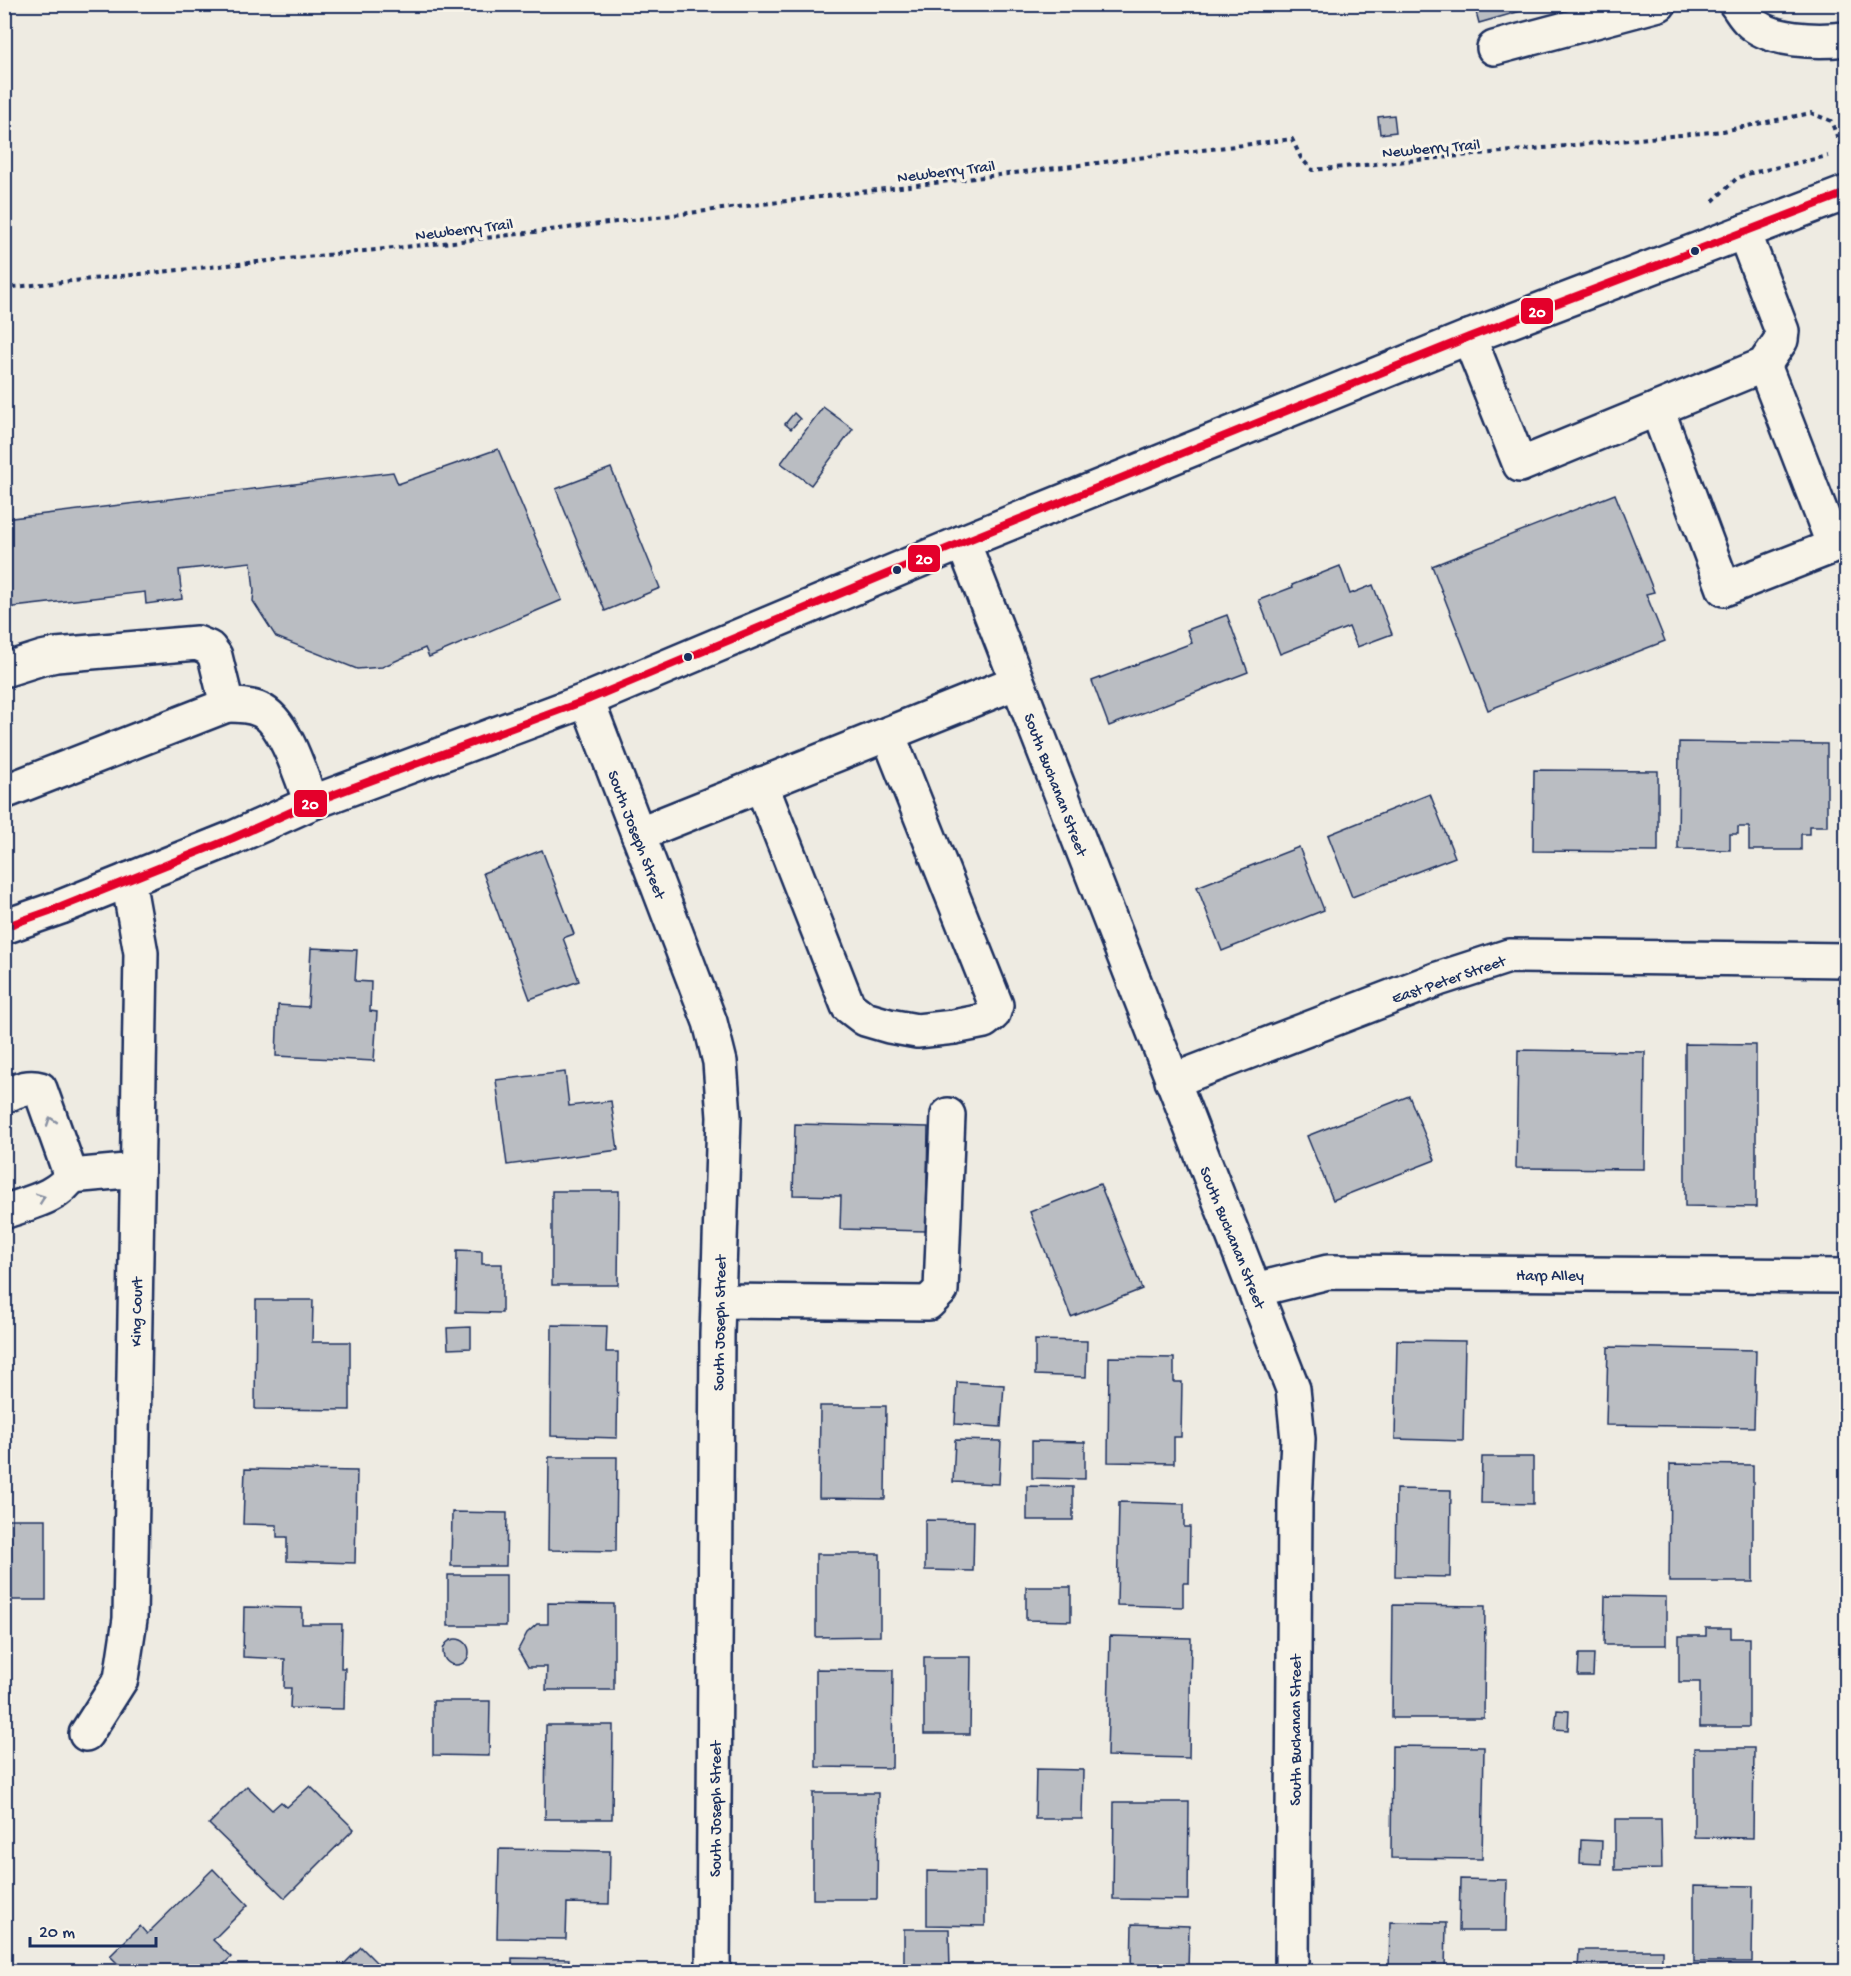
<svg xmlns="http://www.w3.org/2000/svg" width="1851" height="1976" viewBox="0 0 1851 1976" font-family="'Gochi Hand',sans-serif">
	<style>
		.building { fill: #babdc2; stroke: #1b2f5e; stroke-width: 1.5 }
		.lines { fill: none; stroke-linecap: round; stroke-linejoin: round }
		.minor-casing { stroke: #1b2f5e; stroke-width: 38 }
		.major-casing { stroke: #1b2f5e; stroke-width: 38 }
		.path { stroke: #1b2f5e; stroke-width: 4; stroke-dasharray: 4.5 4.5; stroke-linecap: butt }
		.minor { stroke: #f7f3e8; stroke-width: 33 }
		.major { stroke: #f7f3e8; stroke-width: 33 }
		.bus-1-casing { stroke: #f7f3e8; stroke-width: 12 }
		.bus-1 { stroke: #e4002b; stroke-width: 8 }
		.oneway { stroke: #8991a3 }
		.bus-dot { fill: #1b2f5e; stroke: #f7f3e8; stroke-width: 2 }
		.labels { text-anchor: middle; stroke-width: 6; stroke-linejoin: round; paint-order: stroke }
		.street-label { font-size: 16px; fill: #1b2f5e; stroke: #f7f3e8 }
		.line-badge { stroke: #f7f3e8; stroke-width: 2 }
		.badge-label { font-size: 16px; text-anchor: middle; font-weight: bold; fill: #fff }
	</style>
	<rect width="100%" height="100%" fill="#eeebe2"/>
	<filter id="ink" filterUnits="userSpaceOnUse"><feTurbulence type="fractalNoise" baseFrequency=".0167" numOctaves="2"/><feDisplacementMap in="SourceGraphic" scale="12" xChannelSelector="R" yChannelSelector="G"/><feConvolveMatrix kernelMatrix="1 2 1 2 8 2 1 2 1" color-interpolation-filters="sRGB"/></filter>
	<g filter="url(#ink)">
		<!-- building -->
		<g class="building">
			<polygon points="1474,4 1545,4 1479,23"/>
			<polygon points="1394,115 1396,132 1380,134 1378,117"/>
			<polygon points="823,407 853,429 811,485 781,463"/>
			<polygon points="794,413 800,419 791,429 785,424"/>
			<polygon points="498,449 562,600 429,657 425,648 382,667 357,669 276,637 253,601 254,591 251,562 179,570 182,599 146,604 145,592 5,608 6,621 4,621 4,519 393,472 398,484"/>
			<polygon points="611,468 660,588 605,611 556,489"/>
			<polygon points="1615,494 1654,592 1646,594 1665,641 1488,710 1432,566"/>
			<polygon points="1340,566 1350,594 1373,585 1392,634 1357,647 1349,627 1280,654 1259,600 1293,587 1292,585"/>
			<polygon points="1227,615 1248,672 1109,726 1092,681 1192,643 1187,630"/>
			<polygon points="1679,742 1827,744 1827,826 1809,826 1809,834 1801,834 1801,850 1749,850 1749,827 1738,827 1738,834 1730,834 1730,850 1678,849"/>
			<polygon points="1534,770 1658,771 1658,852 1533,851"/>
			<polygon points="1430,794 1455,857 1352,897 1328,835"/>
			<polygon points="1299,847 1324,910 1222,951 1197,887"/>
			<polygon points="542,850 574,934 563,938 579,981 530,999 483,873"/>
			<polygon points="311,948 357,950 355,981 371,982 370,1011 377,1012 374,1061 276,1056 278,1005 308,1007"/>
			<polygon points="1685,1044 1756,1045 1756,1207 1685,1206"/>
			<polygon points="1518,1050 1645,1052 1644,1169 1516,1168"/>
			<polygon points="565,1072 569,1106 611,1101 618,1150 507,1165 496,1080"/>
			<polygon points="1409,1096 1435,1160 1333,1200 1307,1136"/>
			<polygon points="795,1124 928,1127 926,1231 840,1229 841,1196 793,1195"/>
			<polygon points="1100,1184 1142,1289 1071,1317 1030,1212"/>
			<polygon points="552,1191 619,1191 618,1285 552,1285"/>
			<polygon points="457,1250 482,1251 482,1264 502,1264 502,1313 456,1312"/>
			<polygon points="256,1300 313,1300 312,1342 350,1342 350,1410 255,1409"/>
			<polygon points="552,1325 607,1326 606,1352 618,1352 617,1438 551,1436"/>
			<polygon points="471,1327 471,1348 448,1349 447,1328"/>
			<polygon points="1035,1340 1087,1341 1086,1377 1035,1375"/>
			<polygon points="1397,1340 1465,1341 1463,1441 1395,1439"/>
			<polygon points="1608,1347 1756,1350 1754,1427 1606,1425"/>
			<polygon points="1109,1357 1174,1358 1174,1382 1182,1382 1181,1437 1174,1437 1174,1463 1108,1462"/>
			<polygon points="957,1382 1004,1385 1001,1427 955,1424"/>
			<polygon points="820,1406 886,1406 885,1499 819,1498"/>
			<polygon points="955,1440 1001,1441 999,1484 953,1482"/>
			<polygon points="1032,1441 1085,1442 1085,1479 1032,1478"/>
			<polygon points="549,1457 617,1457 616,1551 548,1550"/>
			<polygon points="1482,1457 1533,1457 1533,1504 1481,1503"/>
			<polygon points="1670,1464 1753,1465 1753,1582 1669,1582"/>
			<polygon points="245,1469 357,1471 355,1563 287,1561 287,1537 277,1537 277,1525 243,1524"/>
			<polygon points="1027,1486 1073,1487 1073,1520 1027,1520"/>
			<polygon points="1396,1489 1451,1490 1450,1577 1395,1576"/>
			<polygon points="1119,1502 1184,1504 1184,1527 1190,1527 1189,1583 1183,1583 1183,1607 1117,1605"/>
			<polygon points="452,1512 507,1513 506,1566 451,1566"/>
			<rect x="4" y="1519" width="42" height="81"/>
			<polygon points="925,1520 974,1521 973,1571 925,1570"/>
			<polygon points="816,1554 880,1554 880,1636 816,1637"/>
			<rect x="448" y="1575" width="58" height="51"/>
			<polygon points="1026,1587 1071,1587 1071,1621 1026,1620"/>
			<polygon points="1605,1596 1666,1597 1666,1645 1604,1645"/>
			<polygon points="548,1603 614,1604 614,1690 546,1690 547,1667 528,1667 518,1650 527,1633 537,1624 548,1624"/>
			<polygon points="1393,1605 1485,1606 1484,1718 1392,1718"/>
			<polygon points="244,1607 302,1608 302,1624 342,1624 341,1668 345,1668 344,1709 290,1708 291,1688 284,1688 285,1659 243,1657"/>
			<polygon points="1706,1628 1731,1628 1731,1638 1749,1638 1749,1727 1700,1727 1700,1682 1679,1682 1679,1636 1706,1636"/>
			<polygon points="1110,1636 1191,1638 1189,1758 1107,1756"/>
			<circle cx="456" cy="1652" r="13"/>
			<polygon points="1579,1654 1594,1654 1593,1676 1578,1676"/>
			<polygon points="924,1657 971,1657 970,1734 924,1734"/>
			<polygon points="816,1669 893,1670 892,1768 816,1767"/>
			<polygon points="433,1701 490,1701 489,1756 433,1755"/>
			<polygon points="1557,1710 1569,1711 1568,1730 1555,1729"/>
			<polygon points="546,1725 613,1725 612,1819 545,1819"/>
			<polygon points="1392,1746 1484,1747 1482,1859 1391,1858"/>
			<polygon points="1694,1748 1754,1748 1753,1838 1694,1837"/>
			<polygon points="1036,1769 1083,1770 1082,1819 1035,1819"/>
			<polygon points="247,1786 272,1810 281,1802 287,1807 310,1786 354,1829 285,1898 209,1824"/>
			<polygon points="813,1793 878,1793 877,1899 813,1899"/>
			<polygon points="1114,1802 1189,1802 1188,1900 1113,1899"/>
			<polygon points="1615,1819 1661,1819 1662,1869 1615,1870"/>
			<polygon points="1581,1840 1602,1841 1601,1864 1580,1863"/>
			<polygon points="499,1849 610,1851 609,1904 567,1903 566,1939 497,1938"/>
			<polygon points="213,1869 248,1905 213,1940 231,1957 216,1972 126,1972 110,1956 140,1926 147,1934"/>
			<polygon points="927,1871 985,1872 985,1926 927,1925"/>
			<polygon points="1460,1879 1507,1880 1506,1931 1459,1931"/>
			<polygon points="1694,1885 1753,1886 1752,1962 1694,1962"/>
			<polygon points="1390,1922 1446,1923 1445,1972 1389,1972"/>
			<polygon points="1132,1924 1189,1926 1188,1972 1131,1972"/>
			<polygon points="904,1929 949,1929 950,1972 904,1972"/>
			<polygon points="361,1947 383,1969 381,1972 348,1972 342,1966"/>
			<polygon points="1579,1950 1662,1950 1662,1972 1578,1972"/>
			<polygon points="512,1958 569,1959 568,1972 512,1972"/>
		</g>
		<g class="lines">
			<!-- minor casing -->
			<g class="minor-casing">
				<g id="minor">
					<path d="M1736 4C1740 9 1743 15 1748 20 1769 42 1818 42 1846 39"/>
					<polyline points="1494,48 1659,4"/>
					<polyline points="1469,337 1520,465 1764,365 1781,340 1782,331 1744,232"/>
					<polyline points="1657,409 1724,589 1834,546 1764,365"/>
					<polyline points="963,542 1293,1389 1298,1439 1295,1502 1292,1972"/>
					<polyline points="4,670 42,658 56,655 197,643 209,648 215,656 227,705 4,792"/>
					<polyline points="587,700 710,1022 720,1062 724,1117 717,1334 713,1972"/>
					<path d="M227 705C238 705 250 705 260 710 285 720 302 779 311 803"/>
					<polyline points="761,784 848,1006 865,1019 889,1026 917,1031 954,1027 984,1021 993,1014 996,1005 888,734"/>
					<polyline points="638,834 1017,682"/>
					<polyline points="1172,1081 1438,979 1509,956 1846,960"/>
					<path d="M4 1096C17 1091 27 1085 40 1089L71 1176C58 1198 27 1203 4 1212"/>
					<polyline points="71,1176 137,1170"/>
					<polyline points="1255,1290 1328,1272 1846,1276"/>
					<polyline points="718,1301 928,1303 941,1290 948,1115"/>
					<polyline points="86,1734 121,1679 130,1619 141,953 128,880"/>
				</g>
			</g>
			<!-- major casing -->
			<g class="major-casing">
				<polyline id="major" points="4,927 61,907 233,838 311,803 587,700 963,542 1469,337 1846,193"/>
			</g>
			<!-- path -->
			<g class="path">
				<polyline points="1713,201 1736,179 1747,174 1828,156"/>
				<polyline points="4,288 453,242 1292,139 1301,158 1312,170 1723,131 1811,113 1831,121 1845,156"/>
			</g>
			<!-- minor -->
			<use href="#minor" class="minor"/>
			<!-- major -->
			<use href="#major" class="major"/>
			<!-- bus-1 casing -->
			<g class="bus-1-casing">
				<polyline id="bus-1" points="4,927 61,907 233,838 311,803 587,700 963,542 1469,337 1846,193"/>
			</g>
			<!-- bus-1 -->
			<use href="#bus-1" class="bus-1"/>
		</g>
		<!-- one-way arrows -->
		<defs><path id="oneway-chevron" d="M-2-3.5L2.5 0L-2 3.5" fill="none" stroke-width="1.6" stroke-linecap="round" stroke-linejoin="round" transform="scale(1.5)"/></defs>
		<g class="oneway">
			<use href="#oneway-chevron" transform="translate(51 1121) rotate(-109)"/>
			<use href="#oneway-chevron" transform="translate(41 1198) rotate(-20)"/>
		</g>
	</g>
	<!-- markers -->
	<g class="bus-dot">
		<circle cx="1695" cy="251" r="5"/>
		<circle cx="897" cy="570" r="5"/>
		<circle cx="688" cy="657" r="5"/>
	</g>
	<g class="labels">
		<!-- street labels -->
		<g class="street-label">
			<text transform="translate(1431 147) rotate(-5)" y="6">Newberry Trail</text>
			<text transform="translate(946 170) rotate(-7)" y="6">Newberry Trail</text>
			<text transform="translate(464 228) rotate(-7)" y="6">Newberry Trail</text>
			<text transform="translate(1057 784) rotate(69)" y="6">South Buchanan Street</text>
			<text transform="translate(638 834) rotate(69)" y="6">South Joseph Street</text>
			<text transform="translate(1448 978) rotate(-19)" y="6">East Peter Street</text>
			<text transform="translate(1234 1237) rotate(68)" y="6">South Buchanan Street</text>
			<text x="1550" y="1280">Harp Alley</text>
			<text transform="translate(135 1312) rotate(-89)" y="6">King Court</text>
			<text transform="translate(718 1323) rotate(-89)" y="6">South Joseph Street</text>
			<text transform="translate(1294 1730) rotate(-90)" y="6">South Buchanan Street</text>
			<text transform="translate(714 1809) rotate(-90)" y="6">South Joseph Street</text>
		</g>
	</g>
	<g class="line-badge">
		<rect x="1520" y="297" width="34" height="28" rx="6" fill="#e4002b"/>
		<rect x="907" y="544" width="34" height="29" rx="6" fill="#e4002b"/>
		<rect x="293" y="789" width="35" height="29" rx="6" fill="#e4002b"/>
	</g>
	<g class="badge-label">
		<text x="1537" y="317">20</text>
		<text x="924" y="564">20</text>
		<text x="310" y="809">20</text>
	</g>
	<!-- margin -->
	<rect width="1851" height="1976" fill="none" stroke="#f7f3e8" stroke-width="24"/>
	<rect x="12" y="12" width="1827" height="1952" fill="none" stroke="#1b2f5e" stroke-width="2" filter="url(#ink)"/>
	<!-- scale -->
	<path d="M30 1937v9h126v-9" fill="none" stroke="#1b2f5e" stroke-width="3"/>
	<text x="39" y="1937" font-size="18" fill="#1b2f5e" stroke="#f7f3e8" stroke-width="4.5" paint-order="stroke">20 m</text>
</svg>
